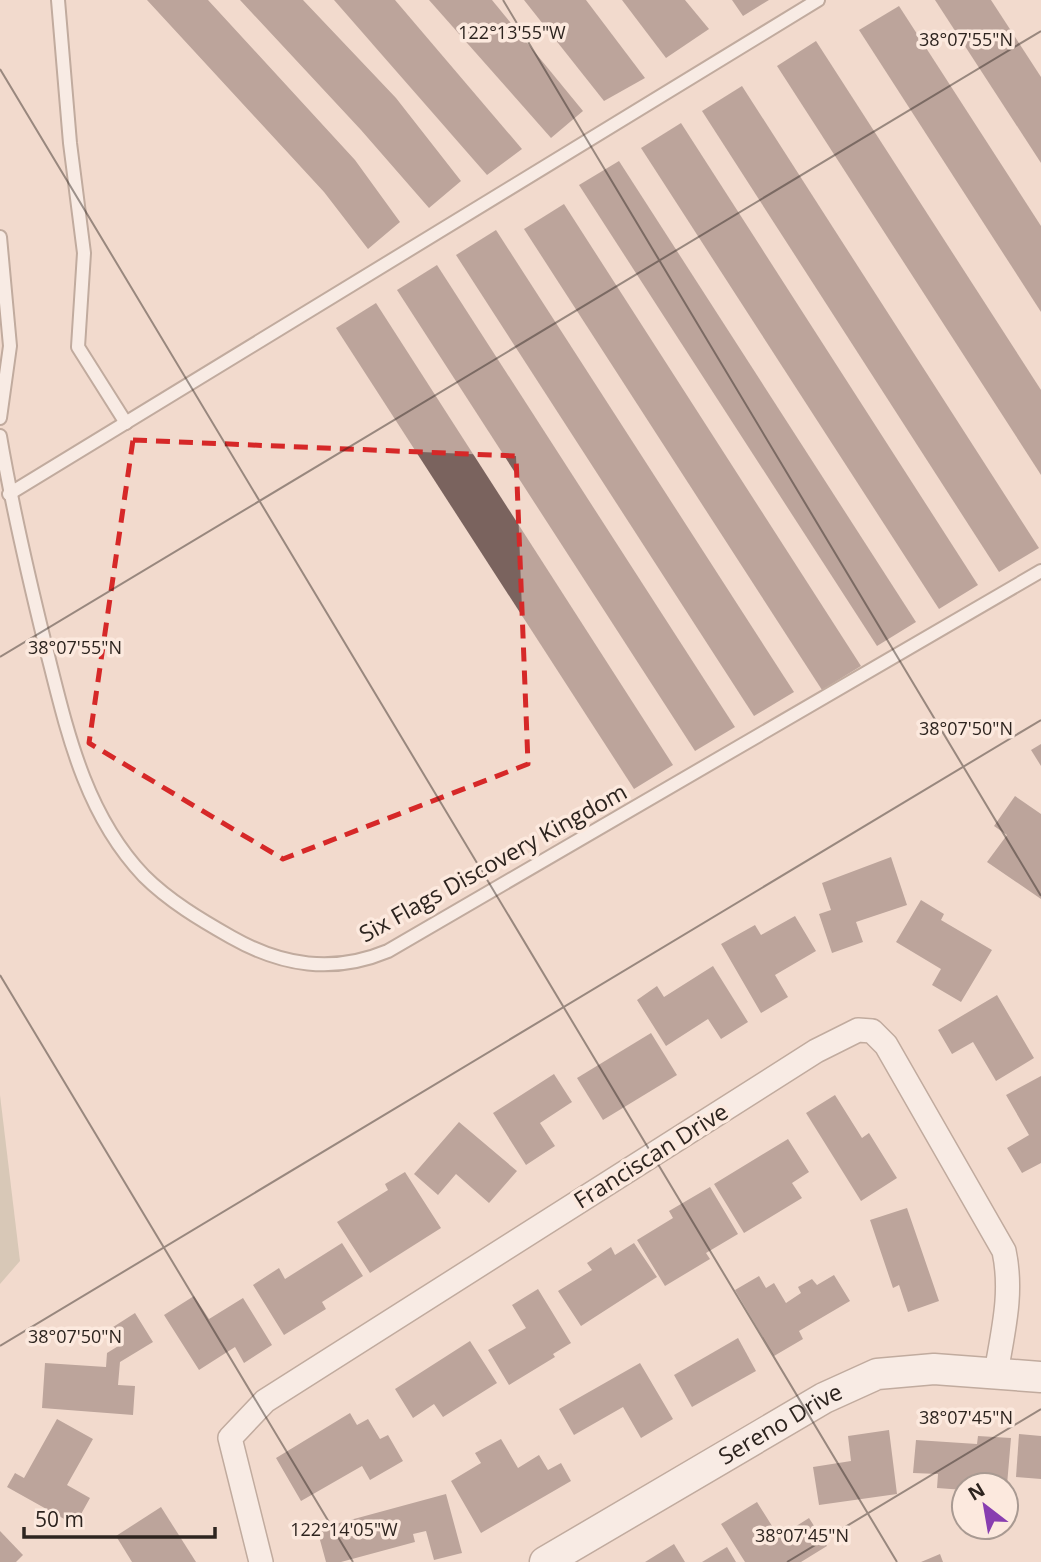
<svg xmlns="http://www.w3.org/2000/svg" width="1041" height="1562" viewBox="0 0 1041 1562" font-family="'Open Sans',sans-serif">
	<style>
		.green { fill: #b9b29c }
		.building { fill: #7a635e }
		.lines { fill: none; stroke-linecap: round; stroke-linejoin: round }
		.service-casing { stroke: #857165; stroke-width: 16 }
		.minor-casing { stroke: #857165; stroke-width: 26 }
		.tertiary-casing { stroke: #857165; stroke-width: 33 }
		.service { stroke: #fff; stroke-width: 12 }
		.minor { stroke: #fff; stroke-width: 23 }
		.tertiary { stroke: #fff; stroke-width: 30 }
		.marked { fill: none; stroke: #d62828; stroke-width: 5; stroke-dasharray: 14 9; stroke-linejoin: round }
		.ticks { fill: none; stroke: #2d241f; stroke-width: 2; stroke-opacity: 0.45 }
		.labels { text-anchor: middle; stroke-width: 7; stroke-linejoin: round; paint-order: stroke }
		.street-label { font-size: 23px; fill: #2d241f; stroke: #fce9de }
		.ticks-label { font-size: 18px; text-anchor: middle; fill: #2d241f; stroke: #fce9de; stroke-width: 7; stroke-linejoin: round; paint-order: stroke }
	</style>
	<rect width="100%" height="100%" fill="#f2dacd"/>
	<!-- green -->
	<polygon class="green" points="0,1095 20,1261 0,1284"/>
	<!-- building -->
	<g class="building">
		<polygon points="147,0 208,0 355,160 400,222 368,249 324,192"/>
		<polygon points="240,0 303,0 396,98 461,181 429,208 361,130"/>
		<polygon points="334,0 395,0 522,149 487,175"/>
		<polygon points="429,0 492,0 583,111 551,138"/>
		<polygon points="524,0 586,0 645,78 604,101"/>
		<polygon points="622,0 685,0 709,29 666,58"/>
		<polygon points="732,0 769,0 743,16"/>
		<polygon points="935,0 991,0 1041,77 1041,163"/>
		<polygon points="899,6 1041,226 1041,312 859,30"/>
		<polygon points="816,41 1041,390 1041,475 777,66"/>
		<polygon points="742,86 1039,548 999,572 702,111"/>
		<polygon points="681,123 978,585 939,609 641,148"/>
		<polygon points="619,161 916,622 877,646 579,185"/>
		<polygon points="564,204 861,666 822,690 524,229"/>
		<polygon points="496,230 794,692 754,716 456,255"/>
		<polygon points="437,265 735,727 695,751 397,290"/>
		<polygon points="376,303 673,765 634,789 336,328"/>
		<polygon points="1041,744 1041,766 1031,750"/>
		<polygon points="1015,796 1041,814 1041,899 987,862 1007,835 994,826"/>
		<polygon points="891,857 907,905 856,922 863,942 832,953 819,914 831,910 822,883"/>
		<polygon points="921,900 944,914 941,920 992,950 961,1002 932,985 941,969 896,942"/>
		<polygon points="795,916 816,951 775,975 788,997 761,1013 721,944 755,925 761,935"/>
		<polygon points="713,966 748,1022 721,1039 708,1019 666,1046 637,1000 657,986 664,997"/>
		<polygon points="997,995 1034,1058 996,1081 973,1042 952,1054 938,1030"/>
		<polygon points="651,1033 677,1075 603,1120 577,1078"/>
		<polygon points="554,1074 572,1102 540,1123 555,1146 526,1165 493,1113"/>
		<polygon points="1041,1076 1041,1163 1022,1173 1007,1148 1029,1135 1006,1095"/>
		<polygon points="835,1095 862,1138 869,1133 897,1178 861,1201 806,1113"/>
		<polygon points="459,1122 517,1171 489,1203 456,1174 438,1195 414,1174"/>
		<polygon points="788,1139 809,1172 792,1183 802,1198 744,1233 714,1184"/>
		<polygon points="405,1172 441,1228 370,1273 337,1222 388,1190 385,1184"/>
		<polygon points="710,1187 738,1234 706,1253 710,1259 665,1286 637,1240 673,1218 669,1211"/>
		<polygon points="907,1208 939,1301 908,1312 899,1285 893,1288 870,1220"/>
		<polygon points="342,1243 363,1276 322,1302 326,1309 284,1335 253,1285 279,1268 285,1279"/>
		<polygon points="634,1243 657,1277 581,1326 558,1291 592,1270 587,1263 611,1247 615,1255"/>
		<polygon points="834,1275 850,1301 799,1331 803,1339 774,1356 735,1290 759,1276 766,1288 774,1283 786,1303 801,1293 798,1287 812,1279 817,1285"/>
		<polygon points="538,1289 571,1343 553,1354 555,1357 509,1385 488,1350 526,1328 512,1305"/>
		<polygon points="194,1296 209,1319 243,1298 272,1345 244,1363 235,1347 199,1370 164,1315"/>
		<polygon points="135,1313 153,1342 120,1362 118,1385 135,1386 133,1415 42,1408 45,1363 106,1367 107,1353 120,1345 110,1329"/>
		<polygon points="738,1338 756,1371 692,1407 674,1375"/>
		<polygon points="470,1341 497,1383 443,1417 434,1404 413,1418 395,1389"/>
		<polygon points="640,1363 673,1419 641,1438 623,1407 574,1435 559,1409"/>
		<polygon points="350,1413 357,1425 368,1419 380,1439 388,1435 403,1461 370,1480 362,1466 301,1501 276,1458"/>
		<polygon points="57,1419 93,1439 67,1485 90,1498 75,1525 7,1487 15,1473 24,1478"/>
		<polygon points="889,1430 897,1494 819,1505 813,1467 851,1461 848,1436"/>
		<polygon points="1019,1434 1041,1436 1041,1479 1016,1477"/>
		<polygon points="978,1436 1011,1438 1007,1485 964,1485 964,1490 937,1488 938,1474 913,1473 916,1440 977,1444"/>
		<polygon points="501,1439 518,1468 539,1455 548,1470 561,1463 571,1481 481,1533 451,1481 481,1463 475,1453"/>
		<polygon points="446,1494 462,1553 434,1560 426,1531 413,1534 415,1542 341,1562 326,1562 317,1529"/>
		<polygon points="757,1502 779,1537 809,1518 827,1546 801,1562 745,1562 721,1524"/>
		<polygon points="161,1507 196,1562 132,1562 116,1536"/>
		<polygon points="0,1531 23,1555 16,1562 0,1562"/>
		<polygon points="674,1544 685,1562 645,1562"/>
		<polygon points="727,1547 736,1562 702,1562"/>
		<polygon points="940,1554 943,1562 921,1562"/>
	</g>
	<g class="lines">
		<!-- service casing -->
		<g class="service-casing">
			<g id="service">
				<polyline points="58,0 70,143 84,253 78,347 126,423"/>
				<polyline points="0,237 10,346 0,418"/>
				<path d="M0 436C12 506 28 575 45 644 66 726 83 812 144 876 169 901 201 920 231 937 282 966 333 974 388 951L1041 571"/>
				<polyline points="9,494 818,0"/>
			</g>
		</g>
		<!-- minor casing -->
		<g class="minor-casing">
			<path id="minor" d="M261 1562 230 1438 265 1401 816 1051 858 1030 872 1031 886 1045 1004 1251C1013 1293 1003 1331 996 1373"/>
		</g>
		<!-- tertiary casing -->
		<g class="tertiary-casing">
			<g id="tertiary">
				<path id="s1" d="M545 1562 824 1398 877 1374 934 1369 1041 1377"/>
			</g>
		</g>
		<!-- service -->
		<use href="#service" class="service"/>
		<!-- minor -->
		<use href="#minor" class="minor"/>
		<!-- tertiary -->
		<use href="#tertiary" class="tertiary"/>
	</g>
	<!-- marked area -->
	<path d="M0 0H1041V1562H0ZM133 440 516 456 528 764 283 859 89 743Z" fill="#f2dacd" fill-opacity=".55" fill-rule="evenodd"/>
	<path class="marked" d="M133 440 516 456 528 764 283 859 89 743Z"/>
	<!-- ticks -->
	<path class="ticks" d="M503 0 1041 896M0 69 897 1562M0 657 1041 31M0 975 353 1562M0 1346 1041 720M787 1562 1041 1409"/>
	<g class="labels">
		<!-- street labels -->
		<g class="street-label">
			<text transform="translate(493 863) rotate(-29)" y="8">Six Flags Discovery Kingdom</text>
			<text transform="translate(651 1156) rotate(-32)" y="8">Franciscan Drive</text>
			<text dy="8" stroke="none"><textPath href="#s1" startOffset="273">Sereno Drive</textPath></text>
		</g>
	</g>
	<g class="ticks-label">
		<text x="512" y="39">122°13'55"W</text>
		<text x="966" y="46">38°07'55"N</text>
		<text x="75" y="654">38°07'55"N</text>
		<text x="966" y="735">38°07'50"N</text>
		<text x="75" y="1343">38°07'50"N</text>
		<text x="966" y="1424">38°07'45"N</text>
		<text x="344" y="1536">122°14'05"W</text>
		<text x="802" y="1542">38°07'45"N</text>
	</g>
	<!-- north arrow -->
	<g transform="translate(985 1506) rotate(329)"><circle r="33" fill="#fce9de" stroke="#a99a92" stroke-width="2"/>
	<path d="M0-5L12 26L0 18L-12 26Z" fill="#883eb0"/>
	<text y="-10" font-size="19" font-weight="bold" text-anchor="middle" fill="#2d241f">N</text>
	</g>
	<!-- scale -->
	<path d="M24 1527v10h191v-10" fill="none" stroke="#2d241f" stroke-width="3.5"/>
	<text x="35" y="1527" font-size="21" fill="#2d241f" stroke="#fce9de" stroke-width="5" paint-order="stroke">50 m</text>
</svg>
